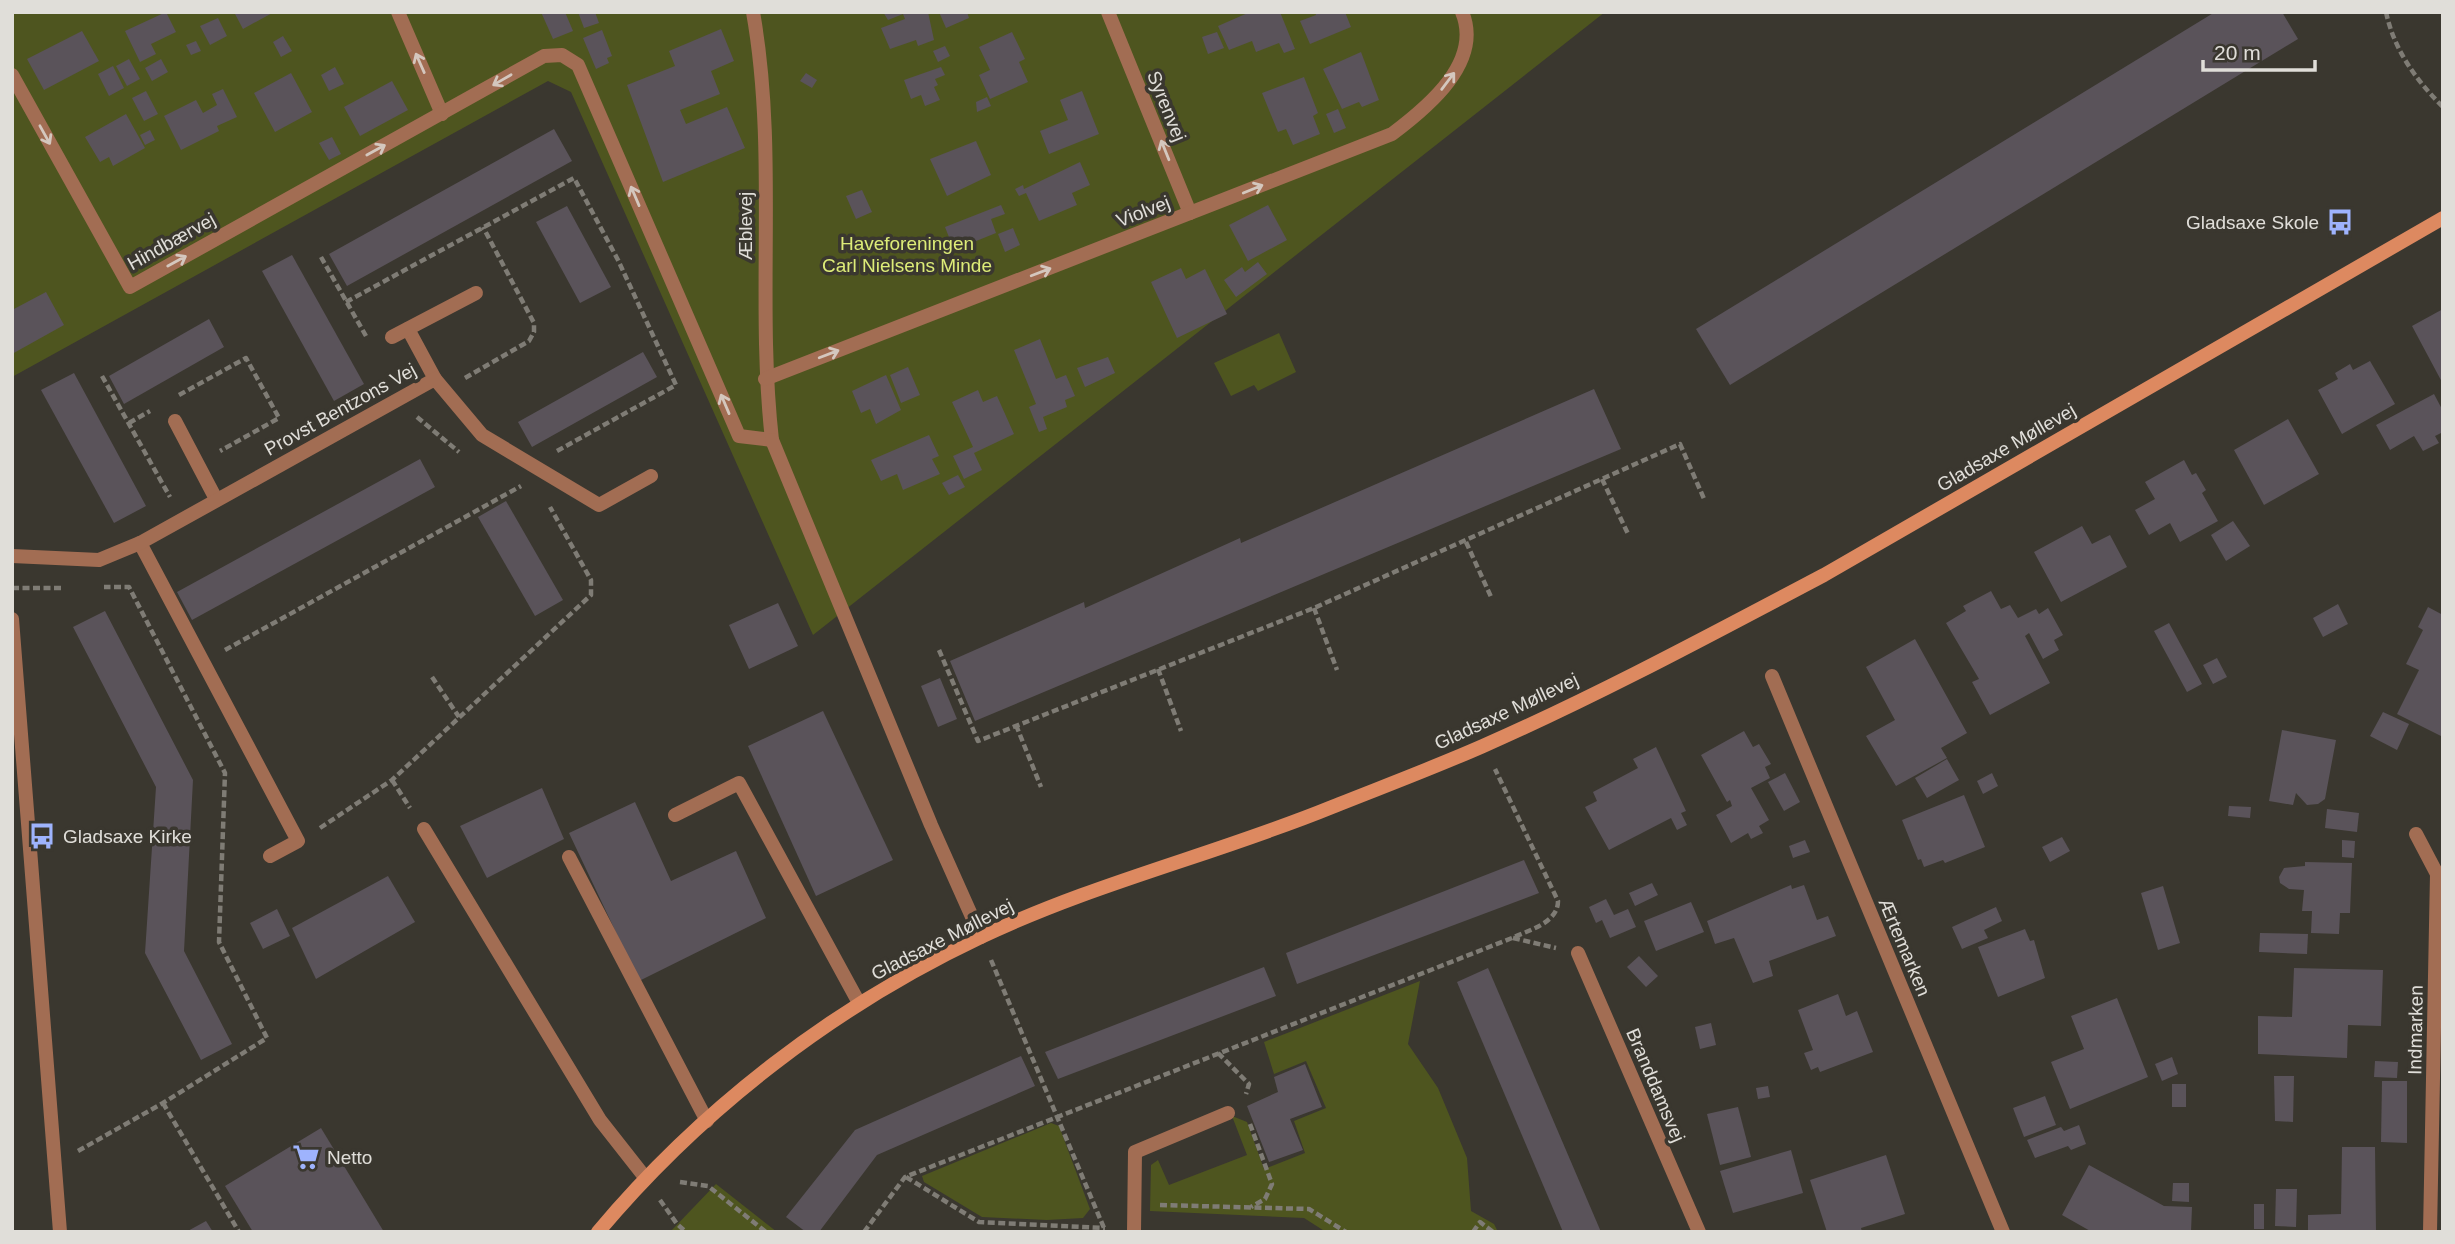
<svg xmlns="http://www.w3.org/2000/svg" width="2455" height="1244" viewBox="0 0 2455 1244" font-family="Helvetica,sans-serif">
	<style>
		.green { fill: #4e551f }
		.building { fill: #5a535a }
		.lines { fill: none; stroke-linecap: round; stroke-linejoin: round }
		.path { stroke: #7f7c75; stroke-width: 4.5; stroke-dasharray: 7 3.5; stroke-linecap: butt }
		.lane { stroke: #a26d53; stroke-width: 14 }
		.street { stroke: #a26d53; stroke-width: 14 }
		.secondary { stroke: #dd8960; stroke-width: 14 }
		.oneway { stroke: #d4c7be }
		.labels { text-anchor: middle; stroke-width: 7; stroke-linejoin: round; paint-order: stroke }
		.street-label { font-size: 19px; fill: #e0ded9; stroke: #3a372f }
		.poi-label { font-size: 19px; fill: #e0ded9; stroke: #3a372f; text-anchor: start }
		.park-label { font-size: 19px; fill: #ddec78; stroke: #3a372f }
	</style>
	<rect width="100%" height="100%" fill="#3a372f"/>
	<!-- green -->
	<g class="green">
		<polygon points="12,12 1605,12 813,635 571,92 548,81 12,377"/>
		<polygon points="1279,333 1296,372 1258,391 1254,385 1231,396 1214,363"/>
		<polygon points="1420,981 1408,1044 1438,1088 1467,1158 1471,1211 1494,1224 1498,1232 1326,1232 1304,1218 1150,1211 1151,1165 1158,1160 1169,1185 1247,1155 1232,1116 1247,1122 1264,1169 1305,1153 1294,1121 1326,1108 1306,1061 1274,1074 1264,1042"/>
		<polygon points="1051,1123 1059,1126 1090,1209 1083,1218 1047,1220 982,1217 924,1182 922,1176"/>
		<polygon points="716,1184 777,1232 670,1232"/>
	</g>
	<!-- building -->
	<g class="building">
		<polygon points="166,12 176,32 151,44 156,54 140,62 125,31"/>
		<polygon points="237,12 274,12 243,29 235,14"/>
		<polygon points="541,12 565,12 573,31 553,39"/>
		<polygon points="578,12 595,12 599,23 584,28"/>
		<polygon points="883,12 928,12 934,40 918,46 916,40 890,49 881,28 905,19 903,14 888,20"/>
		<polygon points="939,12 967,12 969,18 946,28"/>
		<polygon points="1250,12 1280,12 1295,49 1284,53 1279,43 1256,52 1252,41 1229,50 1218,26"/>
		<polygon points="1315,12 1345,12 1351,27 1310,44 1300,21 1316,15"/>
		<polygon points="2215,12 2282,12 2298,39 1730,385 1696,329"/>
		<polygon points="218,18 227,36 210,45 200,26"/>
		<polygon points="721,29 734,61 711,71 720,94 680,110 686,124 727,107 745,148 663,182 627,85 675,66 669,51"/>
		<polygon points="602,30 612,56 607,58 609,63 596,69 583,38"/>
		<polygon points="82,31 99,61 44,90 27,59"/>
		<polygon points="1012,32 1025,59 1019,62 1028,82 990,99 979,75 990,70 979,47"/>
		<polygon points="1217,32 1224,48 1208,54 1202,37"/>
		<polygon points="283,36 292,51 281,57 273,42"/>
		<polygon points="196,41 201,51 191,55 186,45"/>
		<polygon points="945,46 950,56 938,62 933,51"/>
		<polygon points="1361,52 1379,100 1362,107 1359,102 1342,109 1323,69"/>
		<polygon points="129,59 140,79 127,86 116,66"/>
		<polygon points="161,59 168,72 152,81 145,68"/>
		<polygon points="113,66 124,88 109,96 98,74"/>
		<polygon points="335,67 344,84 329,91 321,75"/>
		<polygon points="941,67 945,75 935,79 938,85 934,87 940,100 925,106 921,95 911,99 904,80"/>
		<polygon points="291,73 312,112 275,132 254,93"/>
		<polygon points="806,73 817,80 812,88 800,81"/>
		<polygon points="1304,77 1318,113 1313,116 1320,134 1293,145 1286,129 1278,132 1262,93"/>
		<polygon points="392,81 408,110 360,136 344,107"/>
		<polygon points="223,89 237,117 217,126 219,131 181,150 164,116 196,100 203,113 217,105 212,94"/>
		<polygon points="146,91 158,114 144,121 132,98"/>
		<polygon points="1082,91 1099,134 1049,154 1040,131 1068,120 1060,100"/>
		<polygon points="987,97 991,106 977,112 976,102"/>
		<polygon points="1338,109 1346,128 1334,133 1326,114"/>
		<polygon points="126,114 145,148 113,166 109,157 100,162 85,137"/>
		<polygon points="554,129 572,161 347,286 329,254"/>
		<polygon points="150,130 155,140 145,145 140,135"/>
		<polygon points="332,137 341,154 329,160 319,143"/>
		<polygon points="976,141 991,175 947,196 930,159"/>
		<polygon points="1080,162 1090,185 1072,193 1077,205 1039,221 1026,193 1019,196 1015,189 1023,185 1024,189"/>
		<polygon points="862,190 872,212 856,219 846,196"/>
		<polygon points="1001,205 1005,214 991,219 996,233 954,250 945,227"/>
		<polygon points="1268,205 1287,240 1248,261 1229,225"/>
		<polygon points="567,206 611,287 580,303 536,222"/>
		<polygon points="1013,228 1020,245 1005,252 998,234"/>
		<polygon points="292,255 364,384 334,401 262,271"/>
		<polygon points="1258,262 1267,274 1236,297 1224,280 1242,267 1245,272"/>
		<polygon points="1181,268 1186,279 1205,269 1227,314 1177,338 1151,282"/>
		<polygon points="46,292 64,325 12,354 12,310"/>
		<polygon points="2443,309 2443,384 2412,326"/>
		<polygon points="209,319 224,347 124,404 109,376"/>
		<polygon points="1040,339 1056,379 1066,375 1075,396 1065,400 1067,407 1043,417 1047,429 1039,432 1029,407 1036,404 1014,350"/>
		<polygon points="643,352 657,377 532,447 518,422"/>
		<polygon points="1108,357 1115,373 1085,387 1077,368"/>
		<polygon points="2370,361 2395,404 2342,434 2318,390 2338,379 2335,373 2350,364 2353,370"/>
		<polygon points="908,367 920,395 901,403 890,375"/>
		<polygon points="74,373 146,506 114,523 41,390"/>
		<polygon points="886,375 901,410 876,424 870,409 861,413 852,391"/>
		<polygon points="1594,389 1621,449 975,721 950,661 1084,602 1085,608 1240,538 1241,543"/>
		<polygon points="978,390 983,402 997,396 1014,434 974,453 982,470 964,479 953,456 973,447 952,402"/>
		<polygon points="2434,394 2443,411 2443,432 2435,436 2439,443 2423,451 2414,436 2390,450 2376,425"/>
		<polygon points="2288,419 2319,474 2264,505 2234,450"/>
		<polygon points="929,435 939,456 932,459 940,474 903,490 897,474 881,481 871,460"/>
		<polygon points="420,459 435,487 192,620 177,592"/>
		<polygon points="2184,460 2192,475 2196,473 2206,490 2202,493 2218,521 2180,542 2170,523 2149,535 2135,510 2155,499 2145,482"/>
		<polygon points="958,475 965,487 949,495 942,483"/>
		<polygon points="506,501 563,600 535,616 478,517"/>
		<polygon points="2233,521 2250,546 2226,561 2211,535"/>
		<polygon points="2082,526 2092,544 2110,535 2127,567 2061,602 2034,552"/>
		<polygon points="1991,591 2001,609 2010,605 2018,618 2036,609 2039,614 2048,608 2063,635 2054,640 2059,650 2043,659 2029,633 2025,636 2050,683 1990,715 1972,682 1979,679 1946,623 1966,611 1963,606"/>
		<polygon points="778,603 798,646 749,669 729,625"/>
		<polygon points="2338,604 2348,624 2323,637 2313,618"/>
		<polygon points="2428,607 2443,615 2441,736 2397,714 2419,670 2406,664 2423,630 2418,627"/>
		<polygon points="105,611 193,780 184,951 232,1044 201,1060 145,953 156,787 73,627"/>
		<polygon points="2169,623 2202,684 2187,692 2154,631"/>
		<polygon points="1915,639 1967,733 1941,748 1947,758 1896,786 1866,736 1895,720 1866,667"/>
		<polygon points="2217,658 2227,677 2213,684 2203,665"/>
		<polygon points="940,678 957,719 938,727 921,686"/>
		<polygon points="823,711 893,860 816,896 748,746"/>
		<polygon points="2383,712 2409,724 2397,750 2370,736"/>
		<polygon points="2282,730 2336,740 2325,799 2318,804 2307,805 2296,793 2293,805 2269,801"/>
		<polygon points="1744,731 1753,747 1759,744 1771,764 1765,767 1770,778 1751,788 1769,820 1759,826 1763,833 1751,839 1748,833 1731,843 1716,815 1732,806 1730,800 1727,802 1701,755"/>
		<polygon points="1656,747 1686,811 1681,813 1687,825 1677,830 1671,818 1609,850 1585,807 1597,801 1593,792 1638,768 1633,759"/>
		<polygon points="1947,759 1959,780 1927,798 1915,778"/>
		<polygon points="1785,773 1800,802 1784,811 1768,782"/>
		<polygon points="1992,773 1998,786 1983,794 1977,781"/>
		<polygon points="542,788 564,839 487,878 460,826"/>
		<polygon points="1964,795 1985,847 1945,863 1943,860 1924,867 1921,859 1918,860 1902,820"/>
		<polygon points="635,802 671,881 736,851 766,918 639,981 569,833"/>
		<polygon points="2229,806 2251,807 2250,818 2228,816"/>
		<polygon points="2327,809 2359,813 2357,832 2325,828"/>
		<polygon points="2062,837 2070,851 2050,862 2042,847"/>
		<polygon points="1805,840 1810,852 1793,858 1789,846"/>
		<polygon points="2342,840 2355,841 2354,858 2342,857"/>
		<polygon points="1524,860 1539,893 1297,984 1286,953"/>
		<polygon points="2305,862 2352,863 2350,913 2340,913 2339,934 2311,933 2312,911 2302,911 2304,890 2289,889 2280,883 2279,877 2284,868 2305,866"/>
		<polygon points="388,876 415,922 316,979 292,928"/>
		<polygon points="1652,883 1658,895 1635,906 1629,893"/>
		<polygon points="1791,885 1792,889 1804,885 1817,920 1828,916 1836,936 1769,961 1773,976 1753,983 1734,938 1715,944 1707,921"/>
		<polygon points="2163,886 2180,943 2158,950 2141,893"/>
		<polygon points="1606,899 1614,915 1628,909 1636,927 1610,938 1602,920 1596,923 1589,907"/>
		<polygon points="1691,902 1704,932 1656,951 1644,921"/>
		<polygon points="1996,907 2002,921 1984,930 1988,938 1962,949 1952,927"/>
		<polygon points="277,909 290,936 263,949 250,923"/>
		<polygon points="2025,929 2030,941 2034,940 2045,978 1998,997 1978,947"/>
		<polygon points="2260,933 2308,934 2307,954 2259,952"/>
		<polygon points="1639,956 1658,976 1646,987 1627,967"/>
		<polygon points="1264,967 1276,996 1058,1079 1045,1052"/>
		<polygon points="1488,968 1601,1232 1563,1232 1457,982"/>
		<polygon points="2294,968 2383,970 2381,1026 2348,1025 2347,1058 2258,1054 2258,1016 2292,1017"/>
		<polygon points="1838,994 1846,1016 1857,1011 1873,1052 1820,1072 1818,1067 1811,1070 1804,1053 1813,1050 1798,1010"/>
		<polygon points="2117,998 2148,1077 2070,1109 2051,1062 2084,1049 2071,1016"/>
		<polygon points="1711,1023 1716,1045 1700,1049 1695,1027"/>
		<polygon points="1021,1056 1035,1086 877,1155 819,1232 806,1232 786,1217 855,1130"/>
		<polygon points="2172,1057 2178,1074 2162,1081 2155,1064"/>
		<polygon points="2375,1061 2398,1062 2397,1078 2374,1077"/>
		<polygon points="1305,1064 1322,1107 1290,1119 1303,1150 1269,1162 1247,1106 1278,1092 1274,1077"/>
		<polygon points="2274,1076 2294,1076 2293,1122 2275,1121"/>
		<polygon points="2382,1081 2407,1081 2407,1143 2381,1142"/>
		<rect x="2172" y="1084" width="14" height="23"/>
		<polygon points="1768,1086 1770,1097 1758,1099 1756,1088"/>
		<polygon points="2045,1096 2056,1125 2024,1137 2013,1108"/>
		<polygon points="1738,1107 1751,1157 1720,1165 1707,1114"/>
		<polygon points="2079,1125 2086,1144 2071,1150 2068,1146 2035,1158 2027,1140 2061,1127 2064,1131"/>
		<polygon points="321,1128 384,1232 253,1232 225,1186"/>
		<polygon points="2342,1147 2375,1147 2376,1232 2308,1232 2308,1215 2341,1214"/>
		<polygon points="1791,1150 1803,1193 1733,1213 1720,1171"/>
		<polygon points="1886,1155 1905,1214 1861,1228 1862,1232 1827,1232 1810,1180"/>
		<polygon points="2089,1165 2164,1206 2192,1207 2191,1232 2092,1232 2062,1215"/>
		<polygon points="2173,1183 2189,1183 2189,1202 2172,1201"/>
		<polygon points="2276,1189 2297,1189 2296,1227 2275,1226"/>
		<rect x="2254" y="1204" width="10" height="25"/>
		<polygon points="206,1221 213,1232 186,1232"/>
	</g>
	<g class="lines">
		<!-- path -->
		<g class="path">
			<path d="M2386 12C2394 50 2416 80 2443 107"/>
			<polyline points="321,257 366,336"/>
			<polyline points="346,302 574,178 618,260 676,385 557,451"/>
			<polyline points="102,376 170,497"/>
			<polyline points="465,378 529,341 534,332 534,323 483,227"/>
			<polyline points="179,395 246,358 279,418 220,451"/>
			<polyline points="417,417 459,452"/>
			<polyline points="129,423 150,411"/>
			<polyline points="1602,479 1629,536"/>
			<polyline points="1466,542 1492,599"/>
			<polyline points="12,588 64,588"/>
			<polyline points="1314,608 1337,670"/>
			<polyline points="225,650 521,486"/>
			<polyline points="939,650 978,741 1314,608 1680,444 1705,501"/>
			<polyline points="1158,669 1181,731"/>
			<polyline points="432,677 459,717"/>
			<polyline points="1016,725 1041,787"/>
			<polyline points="392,780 410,808"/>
			<polyline points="320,828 392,780 591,595 591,580 550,507"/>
			<polyline points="1513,938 1556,948"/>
			<polyline points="991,960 1104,1228"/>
			<polyline points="1218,1053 1249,1084 1246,1094"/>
			<polyline points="163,1103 239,1232"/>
			<polyline points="1250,1124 1272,1184 1265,1199 1251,1207"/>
			<polyline points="78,1151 163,1103 267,1038 219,942 225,773 129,587 104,587"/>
			<polyline points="906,1177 979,1222 1105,1228"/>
			<polyline points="680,1182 708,1186 766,1232"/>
			<polyline points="660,1200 677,1224 686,1232"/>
			<polyline points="1160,1205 1309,1209 1346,1232"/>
			<path d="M864 1232 905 1177 1512 938C1529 930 1558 923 1558 901L1495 769"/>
			<polyline points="1473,1232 1480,1222 1493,1232"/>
		</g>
		<!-- lane -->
		<g class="lane">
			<polyline points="398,12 442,114"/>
			<polyline points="1108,12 1190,213"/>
			<path d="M12 75 130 287 544 56 562 55 578 65 739 436 772 440C756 298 778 153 753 12"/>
			<path d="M765 379 1392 134C1428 107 1483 62 1462 12"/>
			<polyline points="675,815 739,783 859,1003"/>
			<polyline points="424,829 600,1120 644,1176"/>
			<polyline points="569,857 707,1121"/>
		</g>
		<!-- street -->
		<g class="street">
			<polyline points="408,329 435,379"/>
			<polyline points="392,337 476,293"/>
			<polyline points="175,421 216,499"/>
			<polyline points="772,440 931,825 981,937"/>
			<polyline points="140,543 298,841 270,856"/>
			<polyline points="12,556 99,560 140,543 435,379 482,435 599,505 651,476"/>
			<polyline points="12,619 60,1232"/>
			<polyline points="1772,676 2003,1232"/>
			<polyline points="2416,834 2437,874 2430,1232"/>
			<polyline points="1578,953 1699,1232"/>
			<polyline points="1134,1232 1135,1152 1228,1113"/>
		</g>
		<!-- secondary -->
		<path class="secondary" d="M598 1232C702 1108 835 1006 981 937 1094 883 1217 854 1332 807 1382 787 1433 768 1483 746 1599 695 1712 634 1824 575L2443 218"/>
	</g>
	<!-- one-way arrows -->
	<defs><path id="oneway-shaft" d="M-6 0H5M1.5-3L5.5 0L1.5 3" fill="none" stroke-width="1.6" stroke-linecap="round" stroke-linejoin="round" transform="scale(1.75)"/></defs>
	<g class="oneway">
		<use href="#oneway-shaft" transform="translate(420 63) rotate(-114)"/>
		<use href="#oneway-shaft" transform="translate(502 80) rotate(150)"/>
		<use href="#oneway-shaft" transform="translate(1448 81) rotate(-53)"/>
		<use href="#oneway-shaft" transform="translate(45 135) rotate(61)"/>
		<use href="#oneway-shaft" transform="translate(376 150) rotate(-29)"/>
		<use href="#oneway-shaft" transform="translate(1165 150) rotate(-112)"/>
		<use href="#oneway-shaft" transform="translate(1253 189) rotate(-22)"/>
		<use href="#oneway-shaft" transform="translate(635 196) rotate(-113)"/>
		<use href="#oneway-shaft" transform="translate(177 261) rotate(-29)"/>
		<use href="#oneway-shaft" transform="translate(1041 272) rotate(-21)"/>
		<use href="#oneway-shaft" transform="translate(829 354) rotate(-21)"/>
		<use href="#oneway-shaft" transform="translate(725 404) rotate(-113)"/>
	</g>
	<!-- icons -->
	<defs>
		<g id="bus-bare" transform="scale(2.1)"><path d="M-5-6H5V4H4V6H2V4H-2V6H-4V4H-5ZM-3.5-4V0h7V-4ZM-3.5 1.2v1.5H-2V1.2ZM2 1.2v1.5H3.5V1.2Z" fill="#9eb3fd" stroke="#3a372f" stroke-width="2.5" paint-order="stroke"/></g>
		<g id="supermarket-bare" transform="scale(2.1)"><path d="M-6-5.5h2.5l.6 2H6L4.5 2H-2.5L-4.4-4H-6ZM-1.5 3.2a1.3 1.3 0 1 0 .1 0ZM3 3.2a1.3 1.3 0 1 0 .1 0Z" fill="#9eb3fd" stroke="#3a372f" stroke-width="2.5" paint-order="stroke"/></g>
	</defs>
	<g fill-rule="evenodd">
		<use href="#bus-bare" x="2340" y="222"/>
		<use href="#bus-bare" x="42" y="836"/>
		<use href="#supermarket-bare" x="306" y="1157"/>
	</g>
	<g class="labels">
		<!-- street labels -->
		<g class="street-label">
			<text transform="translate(1167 106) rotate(68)" y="7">Syrenvej</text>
			<text transform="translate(1143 211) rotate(-21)" y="7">Violvej</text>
			<text transform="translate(745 226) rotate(-90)" y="7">Æblevej</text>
			<text transform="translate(171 241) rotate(-29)" y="7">Hindbærvej</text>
			<text transform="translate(340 409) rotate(-29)" y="7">Provst Bentzons Vej</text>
			<text transform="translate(2006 447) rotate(-30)" y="7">Gladsaxe Møllevej</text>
			<text transform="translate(1506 711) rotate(-25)" y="7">Gladsaxe Møllevej</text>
			<text transform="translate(942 939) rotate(-27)" y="7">Gladsaxe Møllevej</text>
			<text transform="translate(1905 947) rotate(67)" y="7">Ærtemarken</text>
			<text transform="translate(2415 1030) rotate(-89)" y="7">Indmarken</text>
			<text transform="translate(1656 1085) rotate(67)" y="7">Branddamsvej</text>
		</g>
		<!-- poi labels -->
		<g class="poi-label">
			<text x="2319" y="229" text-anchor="end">Gladsaxe Skole</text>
			<text x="63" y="843">Gladsaxe Kirke</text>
			<text x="327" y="1164">Netto</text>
		</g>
		<!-- park labels -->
		<g class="park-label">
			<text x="907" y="250">Haveforeningen<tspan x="907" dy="22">Carl Nielsens Minde</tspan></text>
		</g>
	</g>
	<!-- border -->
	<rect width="2455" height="1244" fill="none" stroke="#e0ded9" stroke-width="28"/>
	<!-- scale -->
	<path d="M2203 60v10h112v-10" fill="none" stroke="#e0ded9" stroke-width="3.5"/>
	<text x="2214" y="60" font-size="21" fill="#e0ded9" stroke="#3a372f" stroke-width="5" paint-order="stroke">20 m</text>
</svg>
